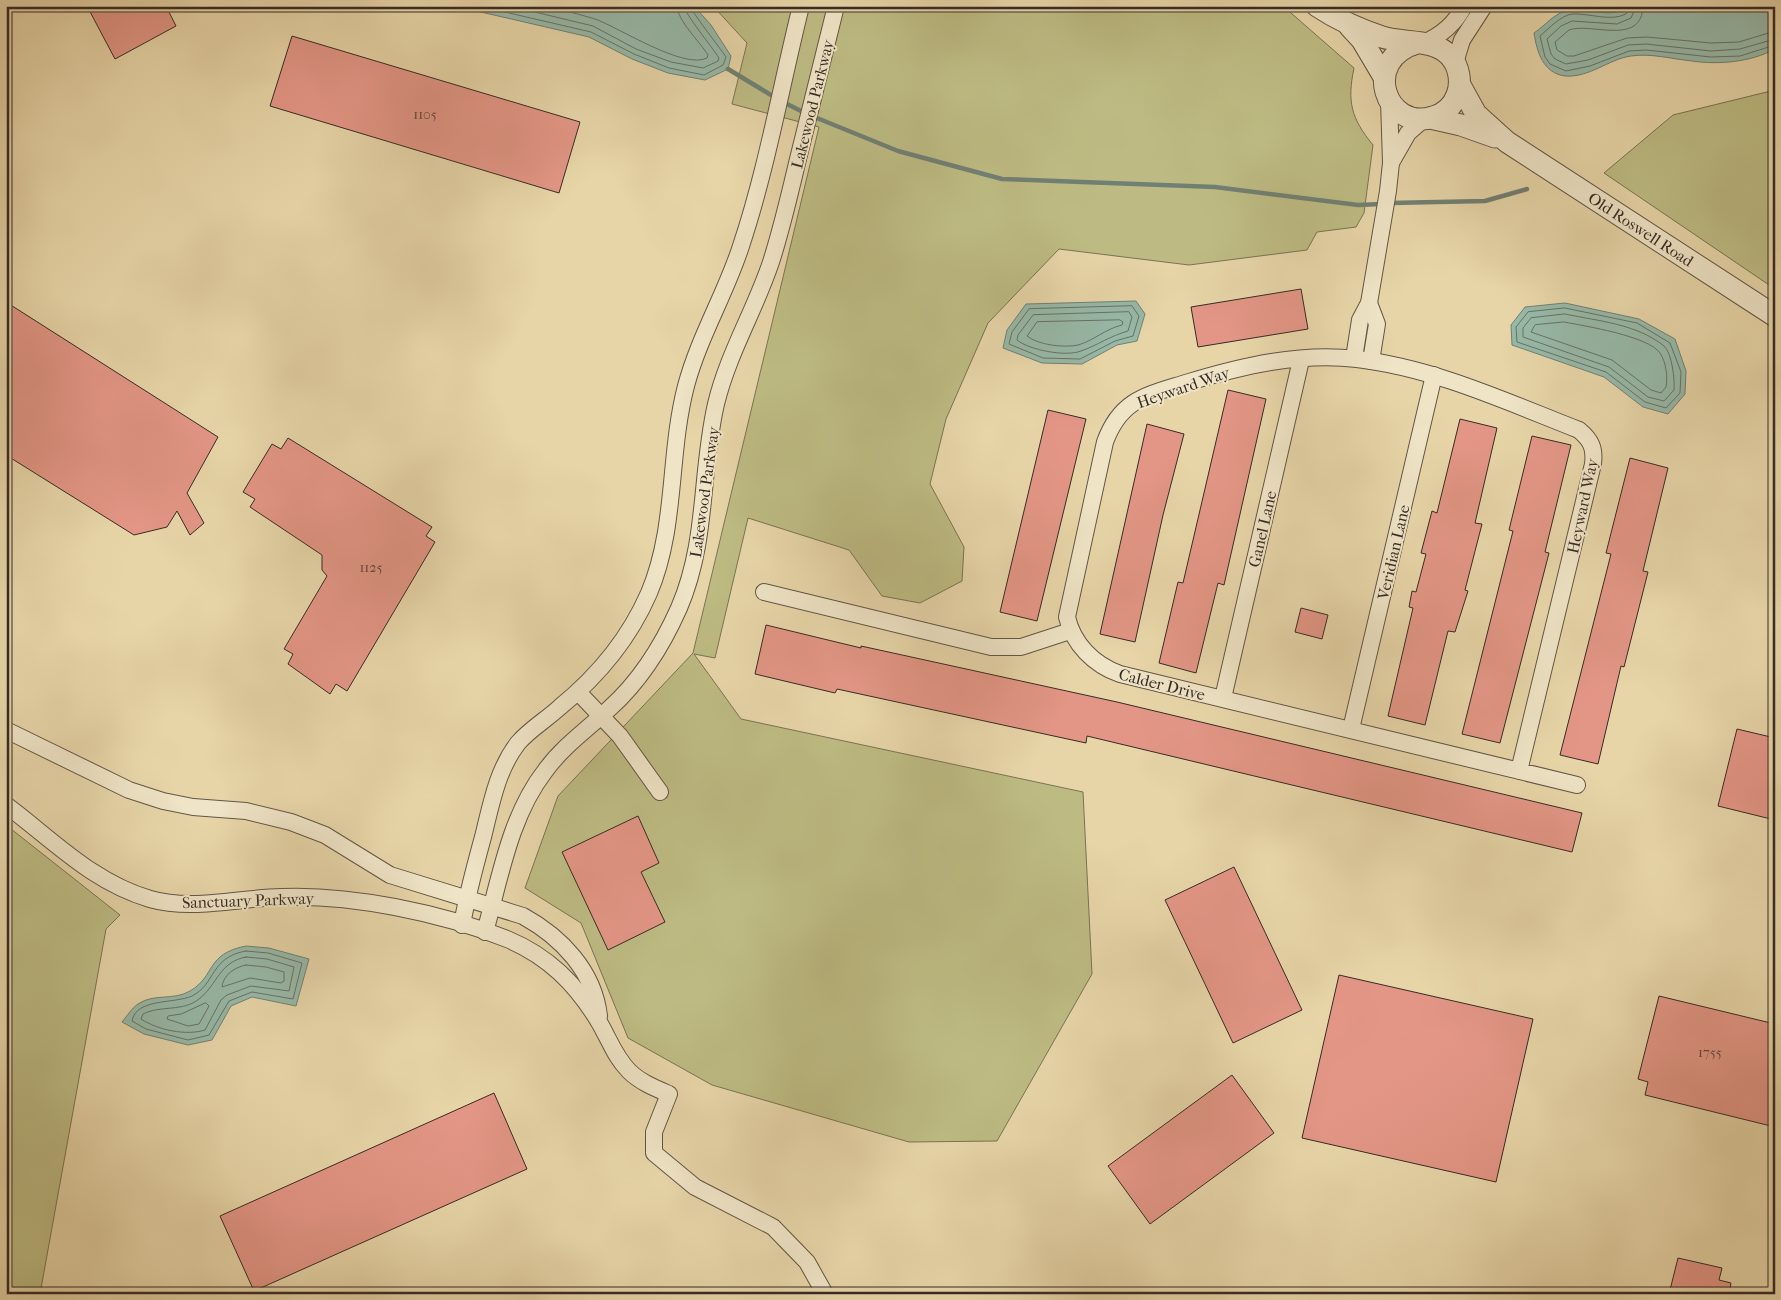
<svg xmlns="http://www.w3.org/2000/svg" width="1781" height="1300" viewBox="0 0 1781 1300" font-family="'IM FELL French Canon',serif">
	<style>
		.green { fill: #bdbb83; stroke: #7a7354 }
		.water { fill: #97b9a8; stroke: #718074 }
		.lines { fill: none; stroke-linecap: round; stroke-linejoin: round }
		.shore { stroke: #677267; stroke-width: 1 }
		.stream { stroke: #718074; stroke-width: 4.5 }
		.building { fill: #e39686; stroke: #372b26 }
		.minor-casing { stroke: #635646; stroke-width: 18 }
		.tertiary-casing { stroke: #635646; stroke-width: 23 }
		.minor { stroke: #efe4c6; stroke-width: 16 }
		.tertiary { stroke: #efe4c6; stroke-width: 21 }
		.labels { text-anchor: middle; stroke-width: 4; stroke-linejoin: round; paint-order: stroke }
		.number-label { font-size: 14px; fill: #62463e }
		.street-label { font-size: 16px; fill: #372b26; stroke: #efe4c6 }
	</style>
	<rect width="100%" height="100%" fill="#e7d5a8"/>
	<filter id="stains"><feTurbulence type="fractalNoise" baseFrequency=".004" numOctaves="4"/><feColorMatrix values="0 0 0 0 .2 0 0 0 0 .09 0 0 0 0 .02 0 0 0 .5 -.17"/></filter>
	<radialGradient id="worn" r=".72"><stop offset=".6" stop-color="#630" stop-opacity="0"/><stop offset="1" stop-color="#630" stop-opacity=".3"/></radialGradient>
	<!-- green -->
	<g class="green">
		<path d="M713 6H1283L1354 68C1347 102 1351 118 1373 145L1364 213 1356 227 1317 232 1307 250 1189 265 1059 249 988 323 946 419 930 484 964 547 962 581 920 603 882 596 849 550 748 518 715 658 694 654 741 719 1083 792 1092 974 997 1141 909 1142 712 1085 628 1038 581 923 525 888 558 796 693 653 819 127 732 104 747 43Z"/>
		<polygon points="1775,90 1775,289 1604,173 1673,115"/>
		<polygon points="6,825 120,915 106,929 40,1294 6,1294"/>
	</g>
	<!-- water -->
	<g class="water">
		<polygon points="455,6 694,6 711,25 731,56 728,69 705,80 668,73 632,59 589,37"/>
		<path d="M1626 6H1775V49C1751 62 1719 65 1692 61 1672 59 1651 53 1631 56 1609 59 1589 78 1565 76 1543 73 1537 52 1534 33 1546 25 1555 12 1570 10 1586 6 1613 21 1626 6Z"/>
		<polygon points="1136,301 1145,314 1137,341 1117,345 1082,364 1042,363 1003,348 1007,330 1026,304"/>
		<polygon points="1565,303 1639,319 1675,339 1686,371 1685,394 1668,414 1643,407 1604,377 1512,345 1511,325 1525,307"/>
		<path d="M246 946 269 948 309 959 296 1006 252 997 231 1006 212 1040 188 1045 144 1034 122 1022C127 1016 132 1008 138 1004 154 993 173 1001 190 991 216 976 205 954 246 946Z"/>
	</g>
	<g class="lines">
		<!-- shore -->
		<g class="shore">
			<path d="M479 6 591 32 634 54 669 68 704 75 723 65 726 57C720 48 691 11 690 6"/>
			<path d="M510 6 593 26 636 49 671 62 703 68 718 61 719 58C712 47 685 14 684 6"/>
			<path d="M545 6C562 10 579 14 595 19 618 27 684 70 707 58L708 55C700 42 677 20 677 6"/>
			<path d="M1630 6 1626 14C1610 22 1590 13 1572 14 1562 15 1548 29 1540 36L1545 57 1550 64 1566 71 1590 66 1629 51 1646 50 1711 57 1740 56 1775 45"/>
			<polyline points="1636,6 1631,18 1617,24 1572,21 1561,26 1547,39 1551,54 1555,59 1566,64 1588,60 1628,45 1646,44 1711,51 1740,49 1775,39"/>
			<path d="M1643 6C1642 47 1591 22 1569 30L1555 42 1557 50 1567 56H1574L1627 38 1647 37 1711 43 1739 42 1775 31"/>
			<polygon points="1132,306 1139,316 1133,336 1115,341 1080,359 1043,358 1009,344 1012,332 1029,309"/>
			<polygon points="1565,308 1637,323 1670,343 1681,372 1680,393 1666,408 1645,402 1606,372 1517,342 1516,327 1528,312"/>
			<path d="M1129 312 1132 317 1128 331C1110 336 1098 345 1081 351 1066 357 1029 350 1017 340L1018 335 1033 315Z"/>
			<path d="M1565 314C1598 321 1637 324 1664 346 1672 353 1675 380 1674 390L1664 401 1648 397 1609 367 1523 337V328L1531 318Z"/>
			<path d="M1120 320 1123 322 1122 325C1105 329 1093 341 1078 345 1064 348 1038 345 1027 336L1037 322Z"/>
			<path d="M1564 322C1585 326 1648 336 1660 353 1666 362 1668 377 1666 387L1661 393 1651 390 1612 360 1531 332 1535 325Z"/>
			<path d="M246 951 268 953 302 963 293 999 252 992 229 1001 209 1035 188 1040 146 1029 132 1021C136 998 174 1004 192 996 216 984 210 957 246 951Z"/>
			<path d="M246 957 267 959 294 967 289 991 251 986 227 995 221 1000 205 1030C186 1036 158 1030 141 1019L143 1014C161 1005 183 1012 199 999 218 984 219 962 246 957Z"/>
			<path d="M246 965 266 967 284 972V981L281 983 250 978 222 987C223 975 235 967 246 965Z"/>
			<polygon points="206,1003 209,1006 199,1024 188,1026 167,1019 168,1016 181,1014"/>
		</g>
		<!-- stream -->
		<g class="stream">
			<polyline points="728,69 776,98"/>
			<polyline points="783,102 805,113"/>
			<polyline points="812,116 898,151 1002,179 1215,187 1358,205 1382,204"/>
			<polyline points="1390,203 1485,201 1527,189"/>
		</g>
	</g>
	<!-- building -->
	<g class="building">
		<polygon points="87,6 166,6 176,26 115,59"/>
		<polygon points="292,36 580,122 559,193 270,106"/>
		<polygon points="1301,289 1308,329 1198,347 1191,307"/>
		<polygon points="6,302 218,437 187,493 204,523 190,535 177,511 167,527 134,535 6,455"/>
		<polygon points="1228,390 1266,399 1224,585 1218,583 1196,673 1159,663 1178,582 1183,583"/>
		<polygon points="1048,410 1086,419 1037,621 1000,612"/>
		<polygon points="1460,419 1497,428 1475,523 1482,524 1465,590 1468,591 1455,632 1448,631 1425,725 1388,716 1413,608 1409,607 1412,591 1416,592 1426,554 1421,553 1432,511 1437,513"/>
		<polygon points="1147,424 1184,434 1163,515 1135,642 1100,634"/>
		<polygon points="1532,436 1571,445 1545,552 1549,553 1500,743 1462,734 1513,531 1509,530"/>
		<polygon points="288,438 432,527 426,536 435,542 347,691 336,684 330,694 288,664 293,654 284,649 327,576 322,570 322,555 250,507 255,499 243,492 272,444 281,449"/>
		<polygon points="1630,458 1668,468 1643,571 1648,572 1624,667 1621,666 1598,764 1560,755 1611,554 1606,553"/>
		<polygon points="1301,608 1328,615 1322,639 1295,632"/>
		<polygon points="766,625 861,648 861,646 1117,702 1582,813 1572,852 1087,736 1086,743 837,689 835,693 755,674"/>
		<polygon points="1737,729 1775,738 1775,820 1718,806"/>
		<polygon points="638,816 659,863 641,872 665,922 608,950 562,852"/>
		<polygon points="1234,867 1302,1010 1233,1043 1165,900"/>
		<polygon points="1339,975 1533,1019 1496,1182 1302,1138"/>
		<polygon points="1659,996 1775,1024 1775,1127 1645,1095 1648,1082 1638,1079"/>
		<polygon points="1232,1075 1274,1133 1150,1224 1108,1166"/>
		<polygon points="494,1093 527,1169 254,1291 220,1216"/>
		<polygon points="1678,1258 1722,1268 1719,1280 1731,1283 1729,1294 1669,1294"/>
	</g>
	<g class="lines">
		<!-- minor casing -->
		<g class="minor-casing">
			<g id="minor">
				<path d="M1423 43C1440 36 1455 24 1464 6"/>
				<polyline points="1455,63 1462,40 1484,6"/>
				<polyline points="1392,161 1408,133 1424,119"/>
				<polyline points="1369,303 1377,324 1371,361"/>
				<polyline points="1354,358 1360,320 1369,303 1388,191 1391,163 1389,100"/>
				<polyline points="764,592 991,647 1021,647 1070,631"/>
				<polyline points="578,692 620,736 660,792"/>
				<polyline points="1223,698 1301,360"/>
				<polyline points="1351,729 1434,375"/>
				<path d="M6 730 129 790 163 801 193 807 246 811 291 822 325 835 390 875 523 916C561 937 594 971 599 1016"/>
				<path d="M1519 771 1593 464C1595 448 1591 440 1579 430 1507 402 1434 368 1357 359 1301 352 1242 366 1189 382 1148 395 1121 398 1105 442L1067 617C1073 644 1094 665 1120 674L1577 785"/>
				<path d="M6 805C53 840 92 882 150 899 192 911 238 898 281 897 350 894 442 913 507 939 548 956 576 984 599 1022 609 1039 615 1057 629 1071 640 1082 655 1088 669 1094L654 1132V1153L695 1187 773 1227 807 1262 825 1294"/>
				<path d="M462 925C467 895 475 866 483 837 491 805 497 770 518 743 530 729 546 720 560 707 598 676 629 639 649 593 677 527 668 455 686 386 699 337 726 293 741 246 767 168 781 86 801 6"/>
				<path d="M485 932C500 878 510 816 545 771 563 746 588 729 610 708 640 681 663 644 679 608 708 541 700 473 716 404 728 354 755 310 771 262 782 228 790 193 798 159 811 108 823 57 836 6"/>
			</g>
		</g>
		<!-- tertiary casing -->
		<g class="tertiary-casing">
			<g id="tertiary">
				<path d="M1317 6C1338 20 1358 29 1382 37 1403 44 1434 38 1450 56 1459 66 1462 82 1457 95 1453 106 1444 114 1433 117 1386 132 1360 60 1417 43"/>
				<polyline points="1350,27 1362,40 1384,77"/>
				<polyline points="1460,85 1476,114 1507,142 1775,316"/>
				<polyline points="1430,118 1461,125 1495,137"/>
			</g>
		</g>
		<!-- minor -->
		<use href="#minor" class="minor"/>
		<!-- tertiary -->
		<use href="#tertiary" class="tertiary"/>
	</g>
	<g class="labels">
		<!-- number labels -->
		<g class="number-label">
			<text x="425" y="119">1105</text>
			<text x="371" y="572">1125</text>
			<text x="1710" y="1057">1755</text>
		</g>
		<!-- street labels -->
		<g class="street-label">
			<text transform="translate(812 104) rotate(-76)" y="6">Lakewood Parkway</text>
			<text transform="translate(1641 229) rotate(33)" y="6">Old Roswell Road</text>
			<text transform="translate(1183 387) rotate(-19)" y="6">Heyward Way</text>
			<text transform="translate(704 492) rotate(-82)" y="6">Lakewood Parkway</text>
			<text transform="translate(1582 506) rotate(-78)" y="6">Heyward Way</text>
			<text transform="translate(1262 529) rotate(-77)" y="6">Ganel Lane</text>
			<text transform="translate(1393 552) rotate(-77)" y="6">Veridian Lane</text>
			<text transform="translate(1162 684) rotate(14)" y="6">Calder Drive</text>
			<text transform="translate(248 900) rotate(-2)" y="6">Sanctuary Parkway</text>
		</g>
	</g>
	<!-- margin -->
	<rect width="1781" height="1300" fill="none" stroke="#e7d5a8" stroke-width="25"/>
	<rect x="8" y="8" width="1766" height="1285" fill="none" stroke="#372b26" stroke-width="2.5"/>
	<rect x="12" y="12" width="1756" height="1275" fill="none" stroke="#372b26"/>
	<rect width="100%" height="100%" filter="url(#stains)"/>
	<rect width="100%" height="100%" fill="url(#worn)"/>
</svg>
